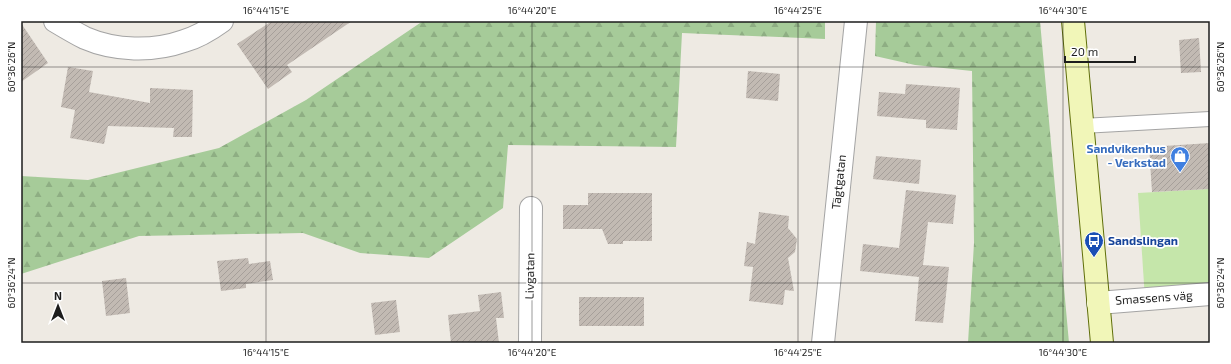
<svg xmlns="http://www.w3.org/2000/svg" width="1231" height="364" viewBox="0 0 1231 364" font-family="'Exo 2',sans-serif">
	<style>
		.grass { fill: #c5e6aa }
		.forest { fill: url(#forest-firs) }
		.building { fill: url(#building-hatch) }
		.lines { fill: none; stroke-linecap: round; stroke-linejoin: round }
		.lane-casing { stroke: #a4a4a4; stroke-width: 16 }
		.street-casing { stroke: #a4a4a4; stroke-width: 24 }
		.secondary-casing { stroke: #5f6e09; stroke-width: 24 }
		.lane { stroke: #fff; stroke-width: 14 }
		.street { stroke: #fff; stroke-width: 22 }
		.secondary { stroke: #f1f6b8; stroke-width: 22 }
		.ticks { fill: none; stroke: #1d1d1d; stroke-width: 1; stroke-opacity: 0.45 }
		.labels { text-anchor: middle; stroke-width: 3.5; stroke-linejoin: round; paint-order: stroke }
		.shop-label { font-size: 12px; font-weight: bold; fill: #366cbe; stroke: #fff; text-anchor: end }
		.street-label { font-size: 12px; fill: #1d1d1d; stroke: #fff }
		.transit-label { font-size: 12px; font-weight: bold; fill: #164399; stroke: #fff; text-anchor: start }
		.neatline { fill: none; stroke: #1d1d1d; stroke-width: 1.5 }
		.ticks-label { font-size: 10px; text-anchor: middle; fill: #1d1d1d }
	</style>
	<defs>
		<pattern id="forest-firs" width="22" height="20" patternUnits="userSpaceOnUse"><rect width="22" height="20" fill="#a6cb99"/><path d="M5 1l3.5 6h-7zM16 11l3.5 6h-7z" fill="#8eae83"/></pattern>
		<pattern id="building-hatch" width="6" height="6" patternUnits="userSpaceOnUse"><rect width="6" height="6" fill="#c2bab3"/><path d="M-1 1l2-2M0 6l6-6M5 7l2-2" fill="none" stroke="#a69f9a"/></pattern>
	</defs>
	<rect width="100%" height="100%" fill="#eeeae3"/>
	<!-- grass -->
	<polygon class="grass" points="1209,189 1210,211 1210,294 1145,299 1138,193"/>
	<!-- forest -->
	<g class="forest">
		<polygon points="423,21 825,21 825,39 682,33 676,147 508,145 503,208 429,258 360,253 303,233 139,236 21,274 21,176 88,180 219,148 306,100"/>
		<polygon points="876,21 1040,21 1069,343 968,343 974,243 972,71 915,65 875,56"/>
	</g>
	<!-- building -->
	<g class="building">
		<polygon points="272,21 352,21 287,65 292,72 268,89 237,44"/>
		<polygon points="21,23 48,63 21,82"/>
		<polygon points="1199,38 1201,72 1181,73 1179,40"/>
		<polygon points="68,67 93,71 89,92 150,103 150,88 193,90 192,137 173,137 174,128 108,126 104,144 70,138 75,110 61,107"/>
		<polygon points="748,71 780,74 778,101 746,98"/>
		<polygon points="906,84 960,88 957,130 926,128 926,120 877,116 879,92 905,94"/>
		<polygon points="1210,143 1210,189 1152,192 1149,147"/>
		<polygon points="876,156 921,160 919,184 873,179"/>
		<polygon points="906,190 956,195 953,224 928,222 923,265 949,267 943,323 915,321 919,277 860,271 863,244 899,248"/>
		<polygon points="588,193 652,193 652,241 623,241 623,244 608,244 602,229 563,229 563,205 588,205"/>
		<polygon points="759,212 789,216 788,228 797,239 795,252 788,258 794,291 785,290 783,305 749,301 753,267 744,266 747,242 755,244"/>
		<polygon points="248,258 249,264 270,261 273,280 246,284 246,288 221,291 217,261"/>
		<polygon points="126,278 130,313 106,316 102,281"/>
		<polygon points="501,292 504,318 496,318 499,343 451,343 448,315 480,311 478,295"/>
		<rect x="579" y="297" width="65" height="29"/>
		<polygon points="396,300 400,332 375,335 371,303"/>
	</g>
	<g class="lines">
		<!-- lane casing -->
		<g class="lane-casing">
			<polyline id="lane" points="1082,126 1210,119"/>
		</g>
		<!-- street casing -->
		<g class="street-casing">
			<g id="street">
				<path d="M55 21C65 27 75 33 85 38 115 51 153 52 184 41 198 37 211 29 222 21"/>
				<polyline points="1098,303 1210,294"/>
				<polyline points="530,343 531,208"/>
				<polyline points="823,343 856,21"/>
			</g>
		</g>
		<!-- secondary casing -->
		<g class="secondary-casing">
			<polyline id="secondary" points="1073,21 1102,343"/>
		</g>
		<!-- lane -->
		<use href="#lane" class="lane"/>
		<!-- street -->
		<use href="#street" class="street"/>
		<!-- secondary -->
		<use href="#secondary" class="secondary"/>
	</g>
	<!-- ticks -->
	<path class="ticks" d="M266 21V343M532 21V343M798 21V343M1063 21V343M21 67H1210M21 283H1210"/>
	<!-- icons -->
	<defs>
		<g id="shop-pin" transform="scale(1)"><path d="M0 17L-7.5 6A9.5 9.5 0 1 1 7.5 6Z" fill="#3f7fe0" stroke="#fff"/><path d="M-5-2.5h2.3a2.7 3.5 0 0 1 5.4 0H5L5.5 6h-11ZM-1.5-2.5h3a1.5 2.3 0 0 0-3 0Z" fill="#fff"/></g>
		<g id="bus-pin" transform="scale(1)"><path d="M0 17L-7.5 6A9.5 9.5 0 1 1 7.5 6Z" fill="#1a4fb4" stroke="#fff"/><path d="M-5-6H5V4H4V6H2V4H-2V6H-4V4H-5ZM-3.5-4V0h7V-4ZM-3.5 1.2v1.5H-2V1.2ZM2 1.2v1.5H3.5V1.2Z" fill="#fff"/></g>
	</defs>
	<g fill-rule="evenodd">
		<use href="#shop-pin" x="1180" y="156"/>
		<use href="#bus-pin" x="1094" y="241"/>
	</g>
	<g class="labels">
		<!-- shop labels -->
		<g class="shop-label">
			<text x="1166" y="153">Sandvikenhus<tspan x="1166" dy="14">- Verkstad</tspan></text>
		</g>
		<!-- street labels -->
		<g class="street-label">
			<text transform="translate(839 182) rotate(-84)" y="4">Tägtgatan</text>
			<text transform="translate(530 276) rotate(-89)" y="4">Livgatan</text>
			<text transform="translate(1154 298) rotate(-4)" y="4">Smassens väg</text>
		</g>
		<!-- transit labels -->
		<g class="transit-label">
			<text x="1108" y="245">Sandslingan</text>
		</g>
	</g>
	<!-- border -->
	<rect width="1231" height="364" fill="none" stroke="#ffffff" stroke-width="44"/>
	<!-- north arrow -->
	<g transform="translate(58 306)" stroke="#ffffff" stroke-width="3" paint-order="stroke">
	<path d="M0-3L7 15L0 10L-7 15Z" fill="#1d1d1d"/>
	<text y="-6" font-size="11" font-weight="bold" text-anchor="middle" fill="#1d1d1d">N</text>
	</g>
	<!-- scale -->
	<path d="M1065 56v6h70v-6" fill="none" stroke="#1d1d1d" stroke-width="2"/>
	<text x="1071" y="56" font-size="12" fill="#1d1d1d" stroke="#ffffff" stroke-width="3" paint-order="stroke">20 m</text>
	<rect x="22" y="22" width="1187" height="320" class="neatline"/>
	<g class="ticks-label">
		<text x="266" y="14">16°44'15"E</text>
		<text x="532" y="14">16°44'20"E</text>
		<text x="798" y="14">16°44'25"E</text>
		<text x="1063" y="14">16°44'30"E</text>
		<text transform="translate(11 67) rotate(-90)" y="4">60°36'26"N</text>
		<text transform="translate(1220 67) rotate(-90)" y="4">60°36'26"N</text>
		<text transform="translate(11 283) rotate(-90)" y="4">60°36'24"N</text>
		<text transform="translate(1220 283) rotate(-90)" y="4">60°36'24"N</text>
		<text x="266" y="356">16°44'15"E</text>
		<text x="532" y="356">16°44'20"E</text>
		<text x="798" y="356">16°44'25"E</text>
		<text x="1063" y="356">16°44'30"E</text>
	</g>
</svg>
